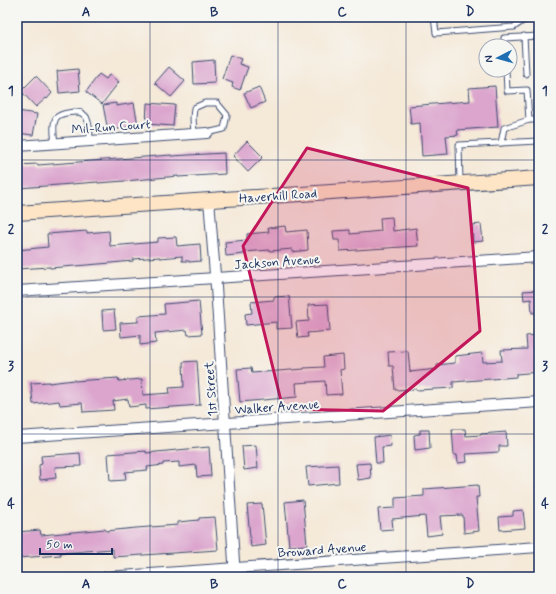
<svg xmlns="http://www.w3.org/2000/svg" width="556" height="594" viewBox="0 0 556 594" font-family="Mynerve,sans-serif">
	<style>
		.building { fill: #dba5ce }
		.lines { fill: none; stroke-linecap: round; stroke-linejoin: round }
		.lane-casing { stroke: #3c4b70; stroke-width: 7 }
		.street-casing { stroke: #3c4b70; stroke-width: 12 }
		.secondary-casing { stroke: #3c4b70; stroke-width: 16 }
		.lane { stroke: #fff; stroke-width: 5 }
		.street { stroke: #fff; stroke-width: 10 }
		.secondary { stroke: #fee5c5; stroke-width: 14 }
		.marked { fill: #c2185b; fill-opacity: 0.2; stroke: #c2185b; stroke-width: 3; stroke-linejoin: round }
		.grid { fill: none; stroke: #1b2f5e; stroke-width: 1; stroke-opacity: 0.55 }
		.labels { text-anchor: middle; stroke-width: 4; stroke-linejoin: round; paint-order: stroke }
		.street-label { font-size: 13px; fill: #1b2f5e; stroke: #f6f6f2 }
		.neatline { fill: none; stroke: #1b2f5e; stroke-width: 1.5 }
		.grid-label { font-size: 13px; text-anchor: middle; font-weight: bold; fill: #1b2f5e }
	</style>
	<rect width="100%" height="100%" fill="#f6f6f2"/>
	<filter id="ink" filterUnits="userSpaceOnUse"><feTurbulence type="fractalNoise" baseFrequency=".025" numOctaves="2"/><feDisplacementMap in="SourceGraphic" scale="8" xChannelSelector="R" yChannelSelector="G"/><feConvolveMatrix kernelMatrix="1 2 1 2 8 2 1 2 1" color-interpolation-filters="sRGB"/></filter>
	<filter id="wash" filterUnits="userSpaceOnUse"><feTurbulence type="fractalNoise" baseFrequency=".012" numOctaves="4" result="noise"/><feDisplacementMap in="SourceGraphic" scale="16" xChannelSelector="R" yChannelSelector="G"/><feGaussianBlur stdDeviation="0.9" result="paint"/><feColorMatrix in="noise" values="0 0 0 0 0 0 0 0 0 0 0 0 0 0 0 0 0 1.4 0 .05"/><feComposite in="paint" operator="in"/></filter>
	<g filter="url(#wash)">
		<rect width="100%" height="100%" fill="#f5e9d8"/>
		<g id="blocks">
			<!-- building -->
			<g class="building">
				<polygon points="230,55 241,59 239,64 248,67 240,90 232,87 233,83 222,79"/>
				<polygon points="214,60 215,83 194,84 193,62"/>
				<polygon points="169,67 185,81 171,97 155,83"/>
				<polygon points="78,69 80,91 59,93 57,71"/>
				<polygon points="99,74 106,79 109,75 119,82 102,104 86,92"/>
				<polygon points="36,76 52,93 47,99 46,98 36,107 21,91"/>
				<polygon points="495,86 498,127 457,130 458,135 446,136 448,154 422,156 420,123 411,124 409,106 470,101 469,88"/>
				<polygon points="259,87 265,102 251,108 244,93"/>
				<polygon points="116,103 116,106 134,103 138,125 108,131 103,105"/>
				<polygon points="147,103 175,105 173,126 146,124"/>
				<polygon points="17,111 37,114 33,135 17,133"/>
				<polygon points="247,141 263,157 248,172 233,156"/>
				<polygon points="224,153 225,174 178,177 178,176 125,181 98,183 98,182 19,188 17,165 38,164 38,165 171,155 171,156"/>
				<polygon points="392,217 393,231 416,228 418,246 340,251 339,240 334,240 333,231 350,230 350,234 381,231 380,218"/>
				<polygon points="481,224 483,241 473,242 472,225"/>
				<polygon points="285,226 286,232 307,230 308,250 292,252 292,249 270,251 270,250 244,252 244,254 226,256 225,242 247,240 247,234 269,232 268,228"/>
				<polygon points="87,231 87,233 109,231 110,246 158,242 158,238 176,237 177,246 200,244 201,261 189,262 189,261 182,261 182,256 160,258 160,257 133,259 133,261 111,263 50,268 50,267 17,269 17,250 48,247 47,234"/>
				<polygon points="539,290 539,312 532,313 531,299 524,300 523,291"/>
				<polygon points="289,296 292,328 276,329 276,322 246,325 245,314 252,313 251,302 274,300 274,297"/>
				<polygon points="199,301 202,334 188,335 187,330 155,333 156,343 140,345 140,335 121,337 120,323 138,322 138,316 165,314 164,304"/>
				<polygon points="328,304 330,331 307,333 308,337 298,338 296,322 309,321 308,305"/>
				<polygon points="114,310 116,329 103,330 102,311"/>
				<polygon points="539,335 539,372 516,374 516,377 453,382 453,388 417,390 416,389 395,390 393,366 389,366 388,352 408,351 410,372 437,369 437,365 455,363 455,356 482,353 483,362 502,361 501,350 527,349 526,336"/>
				<polygon points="343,355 344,369 340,370 342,394 326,395 325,381 296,383 297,397 240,402 237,369 251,368 252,373 304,369 304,368 324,367 323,357"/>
				<polygon points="197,361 200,405 146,409 146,405 129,407 128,399 113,401 114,410 83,412 82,403 60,405 59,401 33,404 31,383 49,382 49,383 74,380 74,381 118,378 119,381 142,379 143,395 170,393 169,388 184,387 183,362"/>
				<polygon points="452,429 465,429 466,436 481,435 481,434 506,432 507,446 499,446 499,452 466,454 467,462 458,463 457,455 454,455"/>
				<polygon points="420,430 429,430 430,448 415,450 414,435 420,434"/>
				<polygon points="390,435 391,446 382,447 383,463 376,463 374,437"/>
				<polygon points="256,445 258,468 244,470 242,446"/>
				<polygon points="209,447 211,476 197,477 196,465 179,467 179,462 163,463 163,465 147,467 148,470 125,472 126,480 110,481 108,454 146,451 146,453"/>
				<polygon points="80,453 81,466 55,467 56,478 40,480 39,465 42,464 41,456"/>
				<polygon points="370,463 371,478 358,480 356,464"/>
				<polygon points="338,465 339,483 308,486 306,467"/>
				<polygon points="478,485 479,497 476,497 479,531 464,533 463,515 440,516 442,534 427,536 425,516 392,519 393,529 380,530 378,509 395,508 395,498 424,496 424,489"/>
				<polygon points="303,500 307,545 289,546 285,502"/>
				<polygon points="262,504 266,545 251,547 247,505"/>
				<polygon points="523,510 525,528 500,530 499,517 513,516 513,511"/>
				<polygon points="215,517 218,550 113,557 113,549 60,553 61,555 17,558 17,532 40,530 41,535 105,529 106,531 136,528 178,525 178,522 199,520 199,518"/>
			</g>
		</g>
	</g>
	<g filter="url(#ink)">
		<use href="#blocks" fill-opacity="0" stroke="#3c4b70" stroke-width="1"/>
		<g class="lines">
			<!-- lane casing -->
			<g class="lane-casing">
				<g id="lane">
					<polyline points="434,17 436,33 514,27 527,18 539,18"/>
					<polyline points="524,36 526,74"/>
					<polyline points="505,46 504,38 539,36"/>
					<polyline points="506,70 507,91 527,90 529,120"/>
					<polyline points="194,134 193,118 194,108 205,103 217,103 227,115 224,129 207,133"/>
					<path d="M55 143C54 136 52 124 56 118 60 113 78 110 83 114 84 115 87 117 87 119 90 125 90 134 90 141"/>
					<polyline points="501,143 504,128 529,120 539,120"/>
					<polyline points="460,182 459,145 539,141"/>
				</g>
			</g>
			<!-- street casing -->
			<g class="street-casing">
				<g id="street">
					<polyline points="17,146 207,133"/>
					<polyline points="209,200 216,287 235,577"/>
					<polyline points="17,291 539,257"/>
					<polyline points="17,437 539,402"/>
					<polyline points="107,577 539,547"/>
				</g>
			</g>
			<!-- secondary casing -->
			<g class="secondary-casing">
				<polyline id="secondary" points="17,213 539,178"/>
			</g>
			<!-- lane -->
			<use href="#lane" class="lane"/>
			<!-- street -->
			<use href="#street" class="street"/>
			<!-- secondary -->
			<use href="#secondary" class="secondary"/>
		</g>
	</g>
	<!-- marked area -->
	<path class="marked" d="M307 148 468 188 480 331 383 411 283 409 243 246Z"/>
	<!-- grid -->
	<path class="grid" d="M150 17V577M278 17V577M406 17V577M17 160H539M17 297H539M17 434H539"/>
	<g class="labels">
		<!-- street labels -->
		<g class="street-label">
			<text transform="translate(111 126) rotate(-4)" y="5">Mil-Run Court</text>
			<text transform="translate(278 195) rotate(-4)" y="5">Haverhill Road</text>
			<text transform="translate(277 261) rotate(-4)" y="5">Jackson Avenue</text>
			<text transform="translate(210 389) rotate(-94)" y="5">1st Street</text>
			<text transform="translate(277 406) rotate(-4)" y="5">Walker Avenue</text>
			<text transform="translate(322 549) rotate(-4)" y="5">Broward Avenue</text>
		</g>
	</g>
	<!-- margin -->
	<rect width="556" height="594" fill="none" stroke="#f6f6f2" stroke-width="44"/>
	<!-- north arrow -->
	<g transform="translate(498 58) rotate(264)"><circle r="19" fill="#f6f6f2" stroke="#9ea6b7"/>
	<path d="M0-3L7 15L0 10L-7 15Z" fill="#1f6fb2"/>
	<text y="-6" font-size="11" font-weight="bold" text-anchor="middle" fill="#1b2f5e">N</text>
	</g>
	<!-- scale -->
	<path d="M40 548v6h72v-6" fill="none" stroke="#1b2f5e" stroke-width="2"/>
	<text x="46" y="548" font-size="12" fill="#1b2f5e" stroke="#f6f6f2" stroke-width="3" paint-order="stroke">50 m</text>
	<rect x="22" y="22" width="512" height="550" class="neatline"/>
	<g class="grid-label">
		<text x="86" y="16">A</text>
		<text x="214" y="16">B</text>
		<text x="342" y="16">C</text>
		<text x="470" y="16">D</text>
		<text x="11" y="95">1</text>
		<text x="545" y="95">1</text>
		<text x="11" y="233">2</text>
		<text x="545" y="233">2</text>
		<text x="11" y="370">3</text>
		<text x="545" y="370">3</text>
		<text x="11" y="508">4</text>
		<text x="545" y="508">4</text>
		<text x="86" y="588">A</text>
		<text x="214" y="588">B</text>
		<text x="342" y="588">C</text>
		<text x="470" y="588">D</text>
	</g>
</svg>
